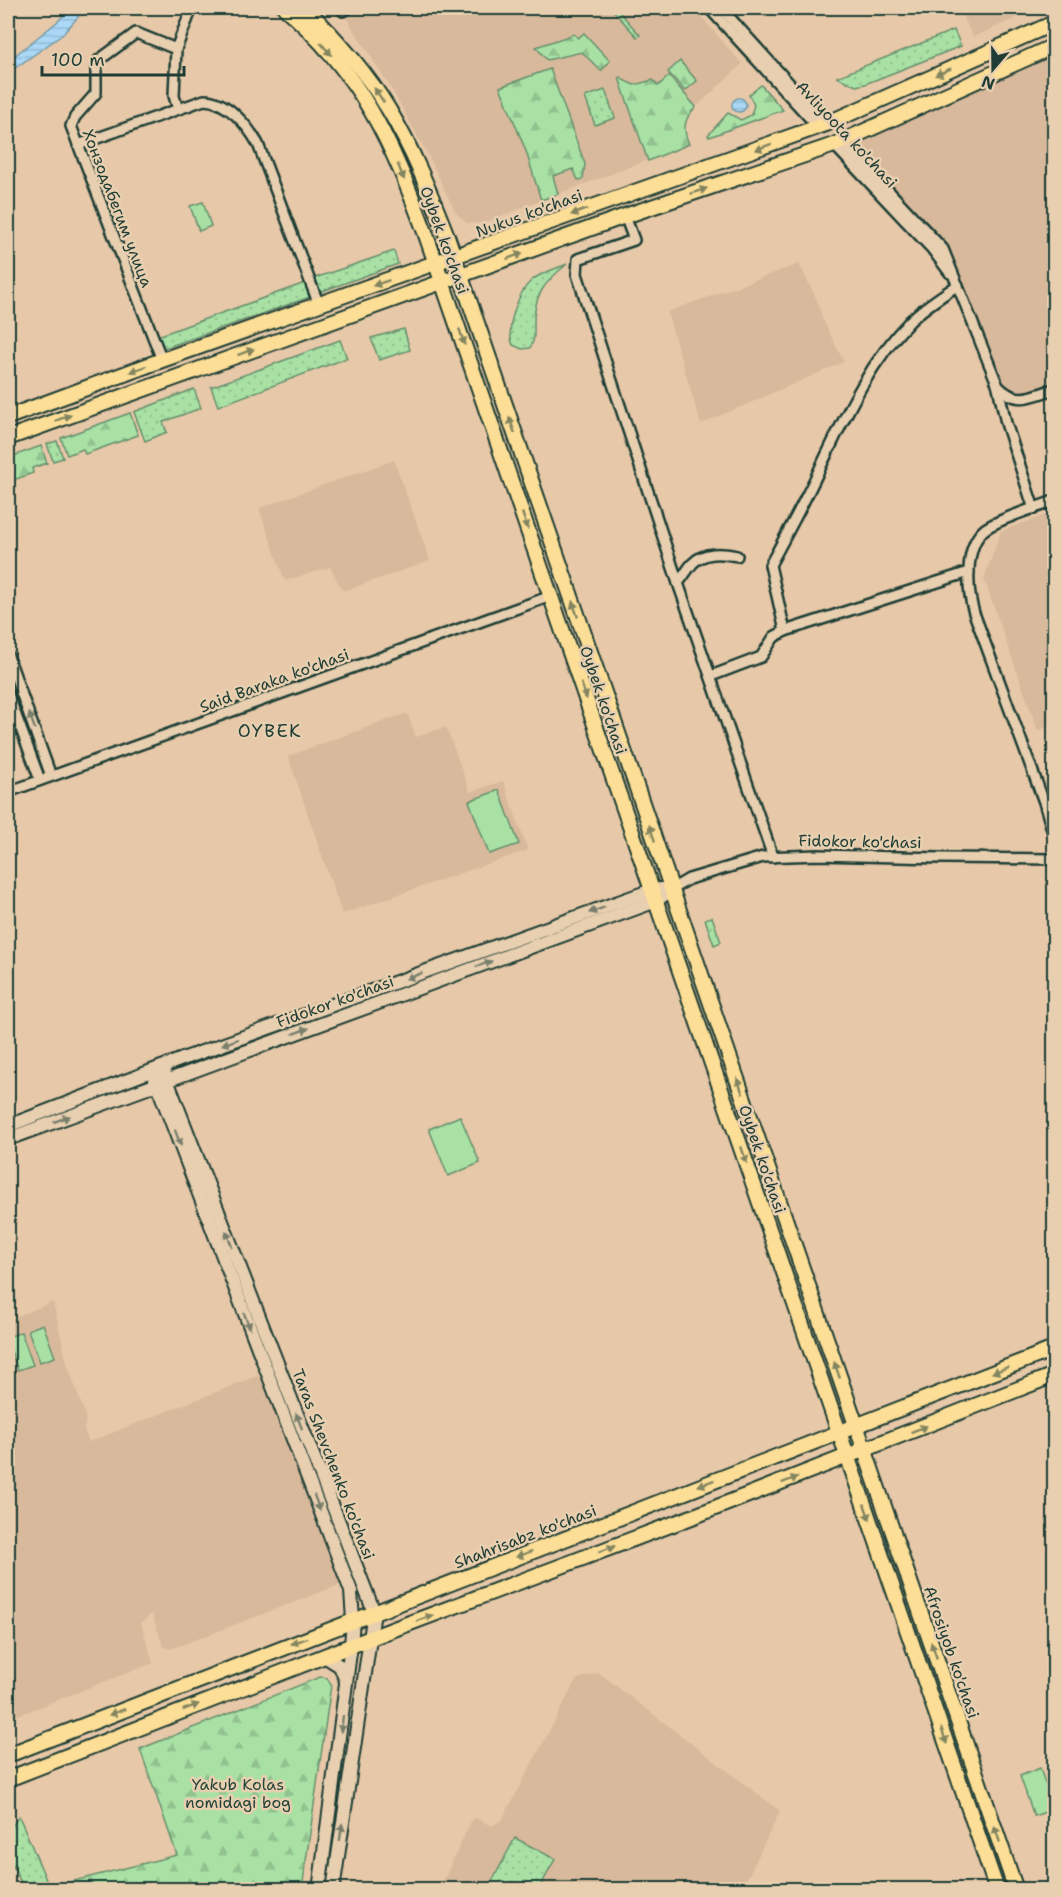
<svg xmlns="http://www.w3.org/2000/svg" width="1062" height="1897" viewBox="0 0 1062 1897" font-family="'Shantell Sans',sans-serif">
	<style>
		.built { fill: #d8b99b }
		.grass { fill: url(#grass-dots); stroke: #648f6c; stroke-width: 1.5 }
		.forest { fill: url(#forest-firs); stroke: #648f6c; stroke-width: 1.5 }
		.garden { fill: #a9e1a5; stroke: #648f6c; stroke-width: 1.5 }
		.water { fill: url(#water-rules); stroke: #729aa8; stroke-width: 1.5 }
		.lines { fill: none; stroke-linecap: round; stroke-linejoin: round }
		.street-casing { stroke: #1f3d34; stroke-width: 14 }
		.secondary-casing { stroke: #1f3d34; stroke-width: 16 }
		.primary-casing { stroke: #1f3d34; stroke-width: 18 }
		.street { stroke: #e8cfb0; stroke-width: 9 }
		.secondary { stroke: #e8cfb0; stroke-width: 12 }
		.primary { stroke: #fdde96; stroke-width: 14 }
		.oneway { fill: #838560 }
		.oneway2 { fill: #797f6c }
		.labels { text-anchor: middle; stroke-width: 5; stroke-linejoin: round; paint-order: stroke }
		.street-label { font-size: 16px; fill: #1f3d34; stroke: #e8cfb0 }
		.park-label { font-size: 16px; fill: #26453a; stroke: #e8cfb0 }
		.neighbourhood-label { font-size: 18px; letter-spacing: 1.5px; fill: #1f3d34; stroke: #e8cfb0 }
	</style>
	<defs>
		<pattern id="grass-dots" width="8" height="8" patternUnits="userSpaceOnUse" patternTransform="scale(1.5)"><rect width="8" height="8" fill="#a9e1a5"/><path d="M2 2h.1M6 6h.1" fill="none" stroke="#91c28f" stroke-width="1.8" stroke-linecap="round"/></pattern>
		<pattern id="forest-firs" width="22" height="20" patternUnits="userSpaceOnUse" patternTransform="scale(1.5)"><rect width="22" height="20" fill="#a9e1a5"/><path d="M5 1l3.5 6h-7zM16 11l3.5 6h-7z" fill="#91c28f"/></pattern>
		<pattern id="water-rules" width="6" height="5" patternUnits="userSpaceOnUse" patternTransform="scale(1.5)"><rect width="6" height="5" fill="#aad8f6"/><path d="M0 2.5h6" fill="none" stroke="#92bad4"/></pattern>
	</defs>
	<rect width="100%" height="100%" fill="#e7c8a8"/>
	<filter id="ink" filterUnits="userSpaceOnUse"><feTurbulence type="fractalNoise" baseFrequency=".0167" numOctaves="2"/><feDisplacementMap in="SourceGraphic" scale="12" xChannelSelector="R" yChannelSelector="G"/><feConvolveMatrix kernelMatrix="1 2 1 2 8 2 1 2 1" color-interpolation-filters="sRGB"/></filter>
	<g filter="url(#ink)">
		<!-- built -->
		<g class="built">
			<polygon points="352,8 694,8 742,64 690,113 684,129 689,144 483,223 467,223 456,213 428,155 391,88 343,13"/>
			<polygon points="959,8 958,8 1039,8 973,37"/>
			<polygon points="1054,46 1054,389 1025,399 1004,392 958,285 842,141"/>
			<polygon points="799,264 817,300 822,318 844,362 701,424 667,312"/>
			<polygon points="394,460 430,561 343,591 330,567 285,581 259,508"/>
			<polygon points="1054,512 1054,724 1038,731 984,579 1001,531"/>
			<polygon points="407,713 416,737 446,727 470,792 503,781 528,850 342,914 288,756"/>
			<polygon points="53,1302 67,1363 86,1418 84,1430 89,1442 262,1374 342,1584 171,1649 163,1646 152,1614 141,1623 153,1663 8,1719 8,1320"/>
			<polygon points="599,1673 780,1811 742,1889 439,1890 473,1817 492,1826 502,1820 577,1679"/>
		</g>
		<!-- grass -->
		<g class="grass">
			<polygon points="954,30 961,46 865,84 856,86 837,77"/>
			<polygon points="605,90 615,118 595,125 585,97"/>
			<polygon points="394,251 398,264 317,293 312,279"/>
			<path d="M567 264C545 282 533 295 534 325 534 336 535 339 530 348L522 349 513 345C505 328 518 292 532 280 542 272 556 269 567 264Z"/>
			<polygon points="305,283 310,297 159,350 155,337"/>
			<polygon points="404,329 410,350 379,360 371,338"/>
			<polygon points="340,340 347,358 218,406 211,387"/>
			<polygon points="194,389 201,408 163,422 167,432 145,441 134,412"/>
			<polygon points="57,441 63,458 53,461 47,444"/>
			<polygon points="712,917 721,942 714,945 705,919"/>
			<polygon points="19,1816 50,1889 24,1889 8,1855 8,1832"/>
			<polygon points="515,1838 555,1859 539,1889 488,1889"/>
		</g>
		<!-- forest -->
		<g class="forest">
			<polygon points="611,8 616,8 640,35 637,37"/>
			<polygon points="584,33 610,61 601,71 582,52 547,60 536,47 574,34 578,38"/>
			<polygon points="680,61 697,81 685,91 668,72"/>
			<polygon points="550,69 585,164 583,179 578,180 573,169 553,176 558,194 541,200 526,151 500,87"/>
			<path d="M669 76 696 107C684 118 682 129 689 144L648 161 619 78 621 77 623 80 634 85 653 80 658 86Z"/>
			<polygon points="761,85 783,110 709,137 708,135 728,113 741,120 751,115 754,105 749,95"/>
			<polygon points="130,413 138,435 85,454 83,449 67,455 61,438"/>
			<polygon points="41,446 47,463 32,468 33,473 8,482 8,458"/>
			<polygon points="320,1677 327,1678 331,1685 302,1889 68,1889 66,1883 177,1855 140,1749"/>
		</g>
		<!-- garden -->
		<g class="garden">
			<polygon points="203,202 211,226 199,231 190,206"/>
			<polygon points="499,790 519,844 489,854 469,801"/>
			<polygon points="460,1116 480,1163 448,1176 429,1129"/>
			<polygon points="43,1324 55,1357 40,1362 28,1330"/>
			<polygon points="21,1332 33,1365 18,1370 8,1343 8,1337"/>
			<polygon points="1040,1768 1054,1809 1034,1816 1020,1776"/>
		</g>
		<!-- water -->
		<g class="water">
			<polygon points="71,8 86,8 62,35 8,73 8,61 57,22"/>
			<circle cx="739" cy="105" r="7"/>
		</g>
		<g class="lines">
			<!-- street casing -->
			<g class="street-casing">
				<g id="street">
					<polyline points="709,8 818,127"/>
					<polyline points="721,8 826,124"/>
					<polyline points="343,11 349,8"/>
					<polyline points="176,49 174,96 178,109"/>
					<path d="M842 141 943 249 998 386C1017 406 1032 396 1054 389"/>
					<path d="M78 145 204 100C227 100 248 126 258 144L319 305"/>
					<polyline points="834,145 932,249 950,273"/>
					<polyline points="625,216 634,240 578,259 577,274 678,583 773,857"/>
					<polyline points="162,360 71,126 75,117 96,93 96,70 99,60 136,33 176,49 192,8"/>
					<polyline points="998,387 1006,423 1034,509"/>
					<path d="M1054 501C1036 508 1000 518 985 529 964 546 967 590 974 613L1044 802 1054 836"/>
					<path d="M678 583C683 577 687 570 692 564 704 551 722 553 737 556"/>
					<path d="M785 631 770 565C783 541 796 517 808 493 838 433 863 369 910 321 924 307 942 296 958 285"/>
					<polyline points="8,656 51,776"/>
					<polyline points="711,676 761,657 774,637 785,631 969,572"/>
					<polyline points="8,694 40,780"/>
					<polyline points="8,792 551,596"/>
					<polyline points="672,889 689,879 763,857 818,855 940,858 1054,859"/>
				</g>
			</g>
			<!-- secondary casing -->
			<g class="secondary-casing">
				<g id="secondary">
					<polyline points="162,1067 374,1612 333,1890"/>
					<polyline points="152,1071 351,1591 353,1620 351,1645 319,1890"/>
					<polyline points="8,1126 185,1058 652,890 661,889"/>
					<polyline points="8,1139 656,901 672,889"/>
					<polyline points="324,1656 340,1666 346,1681"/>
				</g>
			</g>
			<!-- primary casing -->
			<g class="primary-casing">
				<g id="primary">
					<path d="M285 8C361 73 391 141 425 232L997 1890"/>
					<path d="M305 8C337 39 366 72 389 110 413 150 430 193 447 236L1016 1890"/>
					<polyline points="8,417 162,360 826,124 1054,23"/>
					<polyline points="8,438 625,216 834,145 1054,46"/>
					<polyline points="8,1755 1054,1349"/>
					<polyline points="8,1779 394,1629 697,1515 1054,1375"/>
				</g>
			</g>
			<!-- street -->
			<use href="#street" class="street"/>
			<!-- secondary -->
			<use href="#secondary" class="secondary"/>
			<!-- primary -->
			<use href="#primary" class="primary"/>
		</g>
		<!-- one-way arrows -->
		<defs><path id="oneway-solid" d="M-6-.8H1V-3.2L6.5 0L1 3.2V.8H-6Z" transform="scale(1.5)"/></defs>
		<g class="oneway">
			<use href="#oneway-solid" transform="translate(326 49) rotate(49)"/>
			<use href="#oneway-solid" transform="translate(943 72) rotate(156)"/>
			<use href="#oneway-solid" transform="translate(379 95) rotate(-124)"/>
			<use href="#oneway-solid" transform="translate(763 147) rotate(160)"/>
			<use href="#oneway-solid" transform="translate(401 172) rotate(68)"/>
			<use href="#oneway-solid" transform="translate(699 191) rotate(-19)"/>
			<use href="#oneway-solid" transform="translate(579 212) rotate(160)"/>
			<use href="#oneway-solid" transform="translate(515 256) rotate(-20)"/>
			<use href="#oneway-solid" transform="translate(381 283) rotate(161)"/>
			<use href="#oneway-solid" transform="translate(462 337) rotate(71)"/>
			<use href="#oneway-solid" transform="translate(246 352) rotate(-20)"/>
			<use href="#oneway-solid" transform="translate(138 369) rotate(160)"/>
			<use href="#oneway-solid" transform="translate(63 418) rotate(-20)"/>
			<use href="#oneway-solid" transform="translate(512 425) rotate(-109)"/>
			<use href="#oneway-solid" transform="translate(525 521) rotate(71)"/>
			<use href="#oneway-solid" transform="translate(575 609) rotate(-109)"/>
			<use href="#oneway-solid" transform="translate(584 691) rotate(71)"/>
			<use href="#oneway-solid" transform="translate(652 833) rotate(-109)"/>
			<use href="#oneway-solid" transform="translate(740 1086) rotate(-109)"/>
			<use href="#oneway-solid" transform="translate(744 1155) rotate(71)"/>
			<use href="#oneway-solid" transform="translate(837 1370) rotate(-109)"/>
			<use href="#oneway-solid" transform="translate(1000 1370) rotate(159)"/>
			<use href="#oneway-solid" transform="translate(919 1429) rotate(-21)"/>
			<use href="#oneway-solid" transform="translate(790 1480) rotate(-21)"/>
			<use href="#oneway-solid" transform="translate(706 1483) rotate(159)"/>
			<use href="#oneway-solid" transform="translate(867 1512) rotate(71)"/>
			<use href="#oneway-solid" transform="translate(607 1549) rotate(-21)"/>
			<use href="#oneway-solid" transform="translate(524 1554) rotate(159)"/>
			<use href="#oneway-solid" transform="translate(425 1618) rotate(-20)"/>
			<use href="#oneway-solid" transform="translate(299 1641) rotate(159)"/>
			<use href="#oneway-solid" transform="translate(934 1650) rotate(-109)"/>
			<use href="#oneway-solid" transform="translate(191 1707) rotate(-21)"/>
			<use href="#oneway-solid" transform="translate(117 1712) rotate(159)"/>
			<use href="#oneway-solid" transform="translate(944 1736) rotate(71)"/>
			<use href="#oneway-solid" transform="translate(997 1834) rotate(-109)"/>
		</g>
		<g class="oneway2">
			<use href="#oneway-solid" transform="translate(32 721) rotate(-110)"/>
			<use href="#oneway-solid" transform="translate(597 910) rotate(160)"/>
			<use href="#oneway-solid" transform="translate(484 964) rotate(-20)"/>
			<use href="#oneway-solid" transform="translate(414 976) rotate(160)"/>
			<use href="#oneway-solid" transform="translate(301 1031) rotate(-20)"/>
			<use href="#oneway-solid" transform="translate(230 1042) rotate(160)"/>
			<use href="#oneway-solid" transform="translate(62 1119) rotate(-20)"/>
			<use href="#oneway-solid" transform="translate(178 1138) rotate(69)"/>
			<use href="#oneway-solid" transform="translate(229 1239) rotate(-111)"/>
			<use href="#oneway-solid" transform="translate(247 1321) rotate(69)"/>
			<use href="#oneway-solid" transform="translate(299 1421) rotate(-111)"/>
			<use href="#oneway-solid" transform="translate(317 1503) rotate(69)"/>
			<use href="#oneway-solid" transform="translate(342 1724) rotate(97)"/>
			<use href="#oneway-solid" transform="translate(341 1832) rotate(-82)"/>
		</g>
	</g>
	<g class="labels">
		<!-- street labels -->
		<g class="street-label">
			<text transform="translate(847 134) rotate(47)" y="6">Avliyoota ko'chasi</text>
			<text transform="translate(118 208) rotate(69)" y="6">Хонзодабегим улица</text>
			<text transform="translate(529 213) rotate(-20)" y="6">Nukus ko'chasi</text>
			<text transform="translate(445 240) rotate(70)" y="6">Oybek ko'chasi</text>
			<text transform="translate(274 680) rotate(-20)" y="6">Said Baraka ko'chasi</text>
			<text transform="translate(604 700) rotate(71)" y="6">Oybek ko'chasi</text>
			<text transform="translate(860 841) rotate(1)" y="6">Fidokor ko'chasi</text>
			<text transform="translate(335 1001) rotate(-20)" y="6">Fidokor ko'chasi</text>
			<text transform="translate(763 1159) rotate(71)" y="6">Oybek ko'chasi</text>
			<text transform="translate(334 1464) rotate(69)" y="6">Taras Shevchenko ko'chasi</text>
			<text transform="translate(525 1536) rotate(-21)" y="6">Shahrisabz ko'chasi</text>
			<text transform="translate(952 1652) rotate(71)" y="6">Afrosiyob ko'chasi</text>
		</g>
		<!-- park labels -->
		<g class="park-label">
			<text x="238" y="1790">Yakub Kolas<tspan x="238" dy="18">nomidagi bog</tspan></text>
		</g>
		<!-- neighbourhood labels -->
		<g class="neighbourhood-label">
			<text x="270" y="737">OYBEK</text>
		</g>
	</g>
	<!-- margin -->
	<rect width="1062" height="1897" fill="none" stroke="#e8cfb0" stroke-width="30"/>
	<rect x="15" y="15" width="1032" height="1867" fill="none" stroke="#1f3d34" stroke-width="2" filter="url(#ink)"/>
	<!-- north arrow -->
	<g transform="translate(993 69) rotate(200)" stroke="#e8cfb0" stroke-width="4.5" paint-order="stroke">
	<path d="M0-4.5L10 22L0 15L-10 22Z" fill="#1f3d34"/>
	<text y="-9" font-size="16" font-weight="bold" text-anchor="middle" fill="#1f3d34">N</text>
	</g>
	<!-- scale -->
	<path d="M42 66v9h142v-9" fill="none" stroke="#1f3d34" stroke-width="3"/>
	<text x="51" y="66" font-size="18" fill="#1f3d34" stroke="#e8cfb0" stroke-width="4.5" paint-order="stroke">100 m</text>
</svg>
